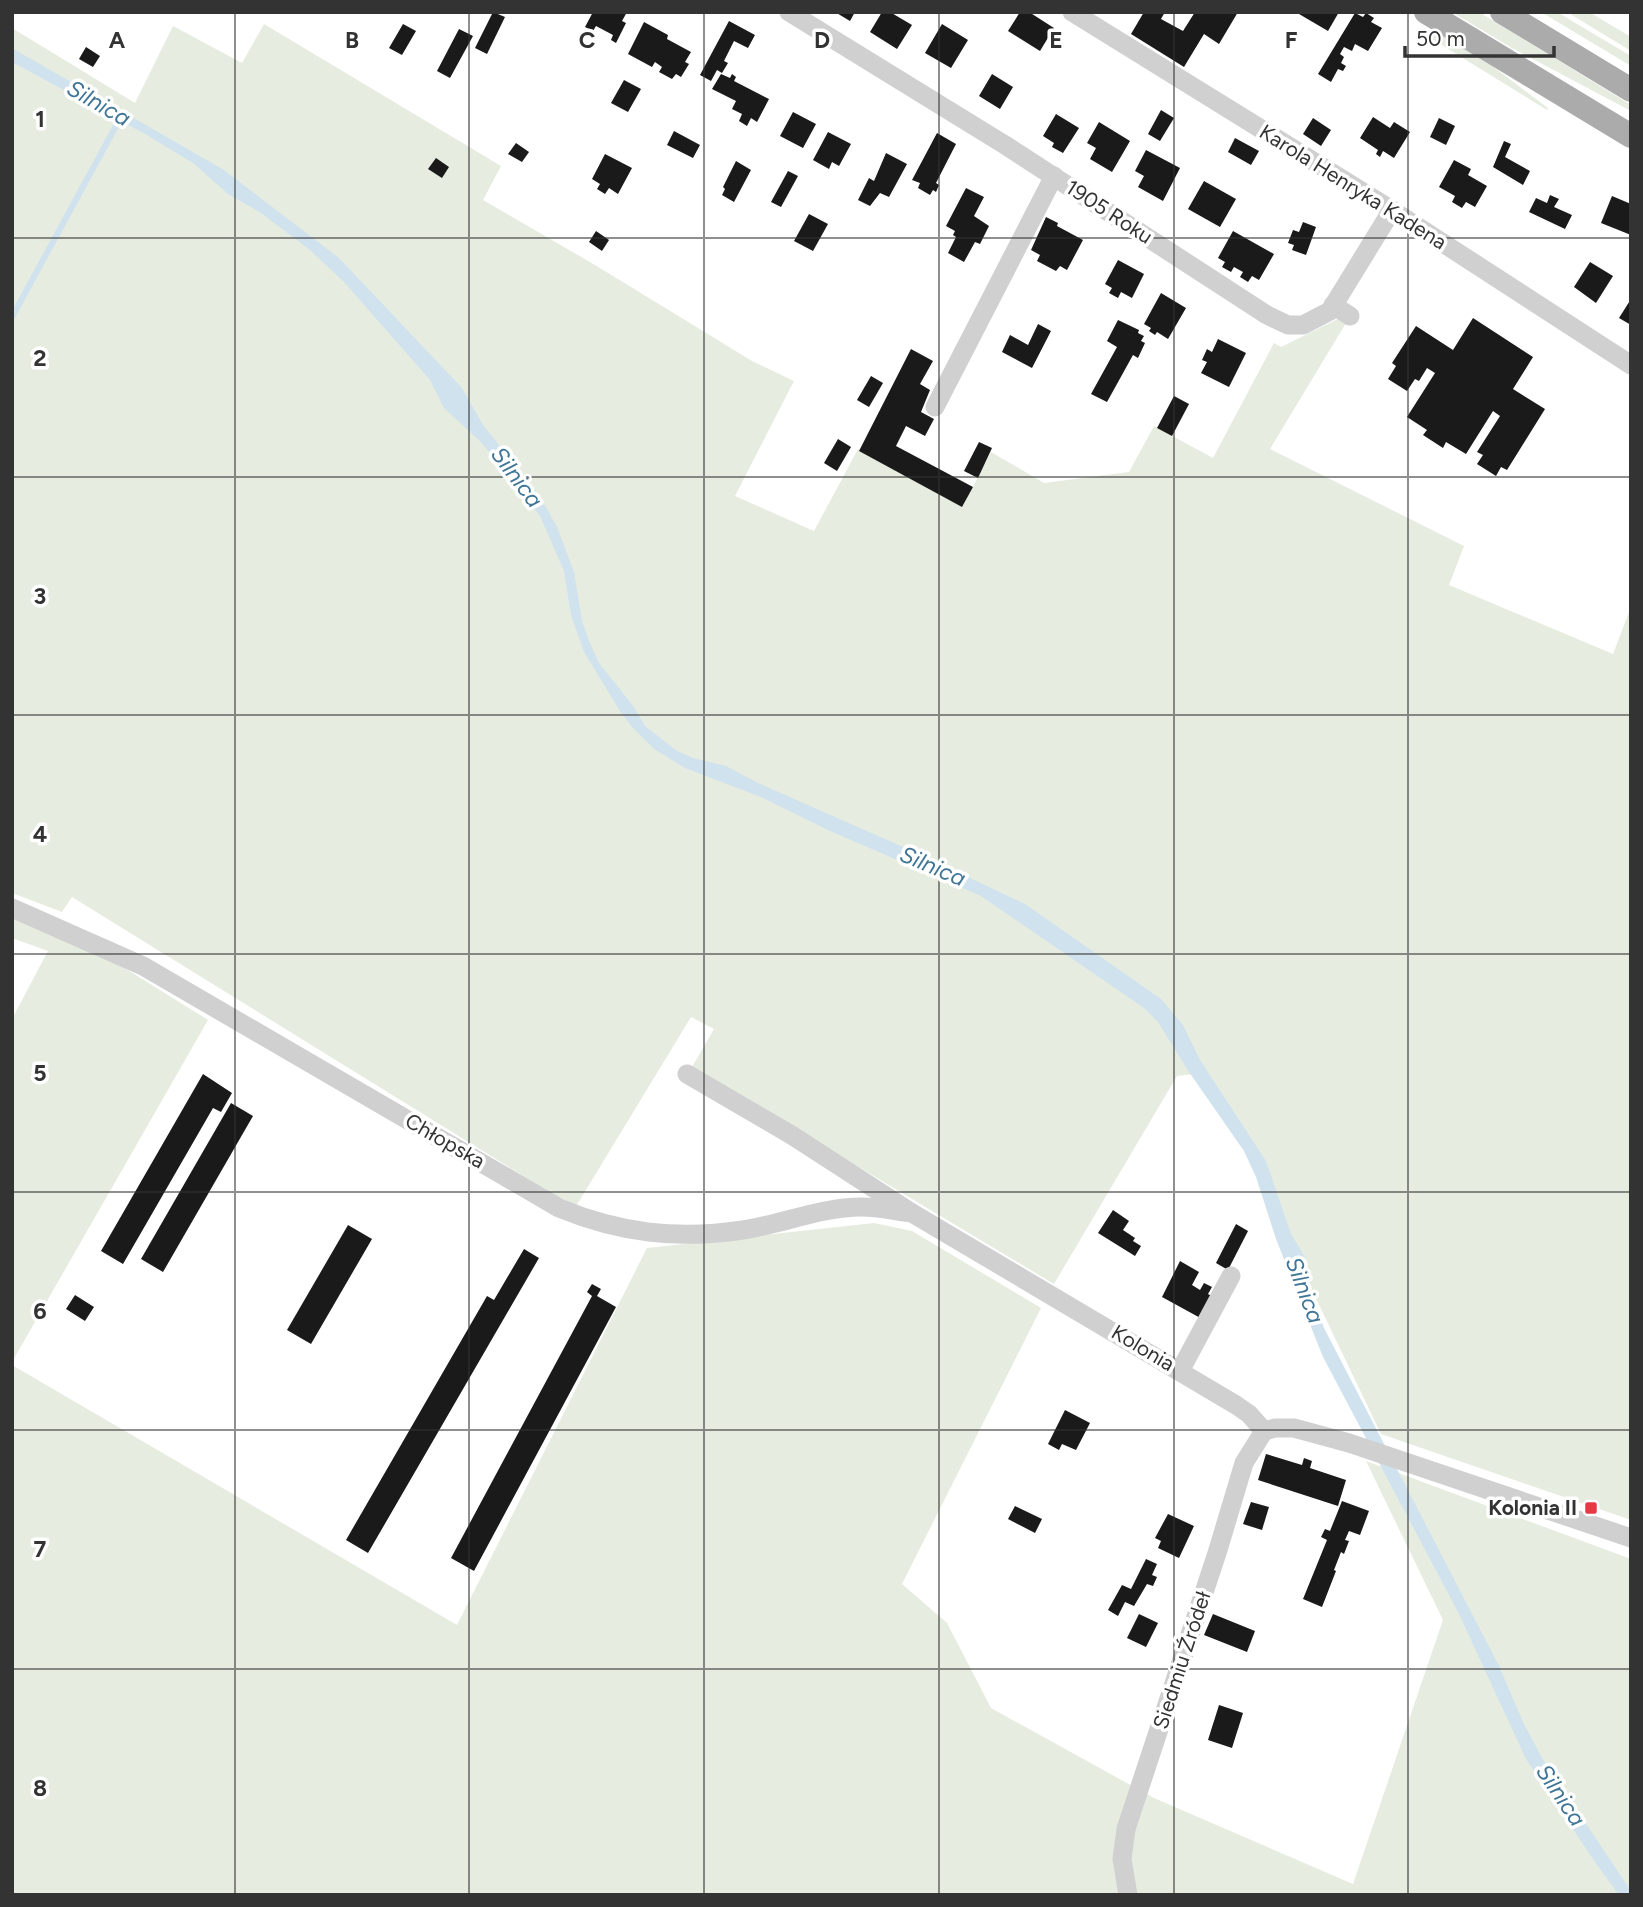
<svg xmlns="http://www.w3.org/2000/svg" width="1643" height="1907" viewBox="0 0 1643 1907" font-family="Figtree,sans-serif">
	<style>
		.green { fill: #e6ecdf }
		.water { fill: #cfe2ee }
		.lines { fill: none; stroke-linecap: round; stroke-linejoin: round }
		.stream { stroke: #cfe2ee; stroke-width: 6 }
		.building { fill: #1a1a1a }
		.minor { stroke: #d0d0d0; stroke-width: 19 }
		.major { stroke: #ababab; stroke-width: 24 }
		.grid { fill: none; stroke: #333; stroke-width: 2; stroke-opacity: 0.55 }
		.poi-dot { fill: #e63946; stroke: #fff; stroke-width: 2.5 }
		.labels { text-anchor: middle; stroke-width: 7; stroke-linejoin: round; paint-order: stroke }
		.street-label { font-size: 21px; fill: #333; stroke: #fff }
		.poi-label { font-size: 21px; font-weight: bold; fill: #333; stroke: #fff; text-anchor: end }
		.water-label { font-size: 23px; font-style: italic; fill: #3f7597; stroke: #fff }
		.grid-label { font-size: 23px; text-anchor: middle; font-weight: bold; fill: #333; stroke: #fff; stroke-width: 7; stroke-linejoin: round; paint-order: stroke }
	</style>
	<rect width="100%" height="100%" fill="#fff"/>
	<!-- green -->
	<g class="green">
		<polygon points="1452,12 1479,12 1631,105 1631,111 1512,48"/>
		<polygon points="1541,12 1557,12 1631,56 1631,66"/>
		<polygon points="1567,12 1589,12 1631,37 1631,51"/>
		<polygon points="264,24 501,166 483,200 595,265 752,361 794,381 735,496 814,531 858,449 963,506 991,452 1044,483 1129,472 1154,426 1213,458 1274,343 1281,347 1338,319 1346,323 1270,449 1464,546 1449,585 1613,654 1631,607 1631,1520 1381,1434 1288,1240 1266,1161 1201,1073 1177,1076 1054,1284 692,1067 714,1029 691,1017 575,1208 72,897 62,912 12,893 12,28 135,103 173,26 242,63"/>
		<polygon points="1436,32 1491,65 1548,108 1547,110 1432,39"/>
		<polygon points="12,918 102,954 208,1020 12,1362 12,1019 48,951 12,938"/>
		<polygon points="874,1223 912,1231 1041,1308 902,1584 947,1623 991,1708 1154,1798 1353,1884 1443,1620 1366,1461 1631,1559 1631,1895 12,1895 12,1365 457,1625 647,1248"/>
	</g>
	<!-- water -->
	<polygon class="water" points="12,48 224,170 339,258 462,388 483,425 541,498 557,527 574,572 582,621 589,641 599,663 634,707 645,726 677,751 693,758 726,766 756,782 928,858 1025,904 1161,999 1183,1025 1200,1060 1266,1161 1291,1234 1306,1259 1311,1290 1324,1328 1499,1666 1523,1722 1542,1758 1631,1891 1631,1895 1619,1895 1595,1862 1526,1759 1458,1612 1323,1357 1276,1239 1256,1177 1244,1151 1189,1072 1158,1022 1144,1008 981,896 830,831 761,797 685,768 654,749 632,727 620,711 584,652 571,615 564,571 540,516 482,443 444,408 430,380 344,282 310,250 261,213 228,194 193,163 145,134 12,62"/>
	<g class="lines">
		<!-- stream -->
		<polyline class="stream" points="12,317 122,115"/>
	</g>
	<!-- building -->
	<g class="building">
		<polygon points="493,12 505,17 487,54 475,48"/>
		<polygon points="593,12 627,12 622,21 626,23 616,43 611,40 613,35 596,26 593,31 585,27"/>
		<polygon points="835,12 855,12 850,21"/>
		<polygon points="882,12 890,12 912,25 897,49 870,32"/>
		<polygon points="1020,12 1029,12 1054,28 1040,51 1008,31"/>
		<polygon points="1144,12 1165,12 1161,19 1183,31 1195,12 1238,12 1219,44 1204,34 1184,67 1131,34"/>
		<polygon points="1300,12 1339,12 1328,31 1299,14"/>
		<polygon points="1355,13 1363,17 1366,13 1374,18 1371,22 1382,28 1368,51 1355,44 1352,51 1344,47 1340,54 1344,57 1341,63 1346,66 1343,71 1338,69 1331,82 1318,74"/>
		<polygon points="729,21 755,35 748,48 734,41 724,61 728,63 722,73 717,70 711,81 700,75"/>
		<polygon points="644,22 668,35 667,39 691,52 685,62 689,64 681,77 676,74 672,79 659,72 662,67 655,62 652,67 628,54"/>
		<polygon points="403,24 416,31 402,55 389,48"/>
		<polygon points="942,24 968,40 951,68 925,53"/>
		<polygon points="459,29 473,36 450,78 437,71"/>
		<polygon points="86,47 100,56 93,67 79,59"/>
		<polygon points="721,74 730,78 732,74 736,77 734,81 769,99 757,122 751,118 747,126 739,121 742,114 732,109 736,101 712,89"/>
		<polygon points="992,74 1013,87 1000,109 979,96"/>
		<polygon points="624,80 641,89 628,112 611,103"/>
		<polygon points="1161,110 1174,118 1160,141 1148,134"/>
		<polygon points="793,112 816,124 803,148 780,136"/>
		<polygon points="1056,114 1079,128 1063,153 1052,147 1054,143 1043,136"/>
		<polygon points="1373,117 1390,128 1394,122 1410,132 1394,158 1383,151 1380,157 1376,154 1378,150 1360,138"/>
		<polygon points="1313,118 1331,130 1321,146 1303,134"/>
		<polygon points="1439,118 1455,126 1446,145 1430,137"/>
		<polygon points="1099,122 1130,141 1112,172 1090,159 1096,148 1087,143"/>
		<polygon points="674,131 700,145 693,158 667,145"/>
		<polygon points="828,132 851,144 839,166 832,162 829,169 813,160"/>
		<polygon points="937,133 956,144 936,183 939,185 936,192 933,190 930,195 918,188 920,183 912,180"/>
		<polygon points="1235,138 1259,151 1251,165 1228,152"/>
		<polygon points="1504,141 1511,144 1505,157 1530,171 1523,185 1493,167"/>
		<polygon points="516,143 529,152 522,162 508,154"/>
		<polygon points="1146,150 1180,168 1163,201 1138,187 1144,176 1135,171"/>
		<polygon points="886,153 907,164 889,197 880,193 870,206 858,200 869,178 874,181"/>
		<polygon points="605,154 632,168 618,194 609,188 605,194 597,189 600,184 592,179"/>
		<polygon points="436,158 449,167 442,178 428,169"/>
		<polygon points="1454,160 1471,169 1468,175 1487,186 1475,207 1466,202 1462,208 1452,202 1455,196 1439,187"/>
		<polygon points="736,161 751,170 734,202 722,195 725,189 723,187"/>
		<polygon points="788,171 798,176 781,207 771,202"/>
		<polygon points="1204,181 1236,199 1220,227 1188,209"/>
		<polygon points="966,188 984,197 974,216 989,226 980,244 975,242 964,262 948,253 956,237 953,235 955,231 946,226"/>
		<polygon points="1550,195 1559,199 1554,207 1572,215 1565,229 1529,212 1536,198 1547,203"/>
		<polygon points="1612,196 1631,204 1631,235 1601,223"/>
		<polygon points="809,214 828,224 813,251 794,241"/>
		<polygon points="1046,217 1058,223 1057,226 1083,240 1067,270 1060,266 1056,271 1037,261 1040,255 1031,250"/>
		<polygon points="1303,222 1316,227 1306,255 1292,250 1294,245 1288,243 1293,230 1299,232"/>
		<polygon points="596,231 609,240 602,251 589,242"/>
		<polygon points="1233,231 1274,254 1259,280 1252,276 1248,282 1240,277 1243,272 1234,267 1231,272 1222,267 1225,262 1218,258"/>
		<polygon points="1118,260 1144,274 1132,298 1121,292 1118,298 1109,293 1112,288 1105,284"/>
		<polygon points="1590,262 1613,276 1596,303 1574,287"/>
		<polygon points="1161,293 1186,308 1168,339 1157,332 1155,335 1149,331 1151,328 1144,324"/>
		<polygon points="1631,299 1631,325 1619,318"/>
		<polygon points="1473,318 1533,357 1513,389 1545,409 1507,470 1501,467 1496,476 1477,464 1483,455 1477,452 1500,416 1493,411 1466,454 1446,442 1443,448 1423,435 1427,430 1407,417 1435,373 1427,368 1419,381 1415,379 1407,391 1388,379 1396,366 1392,363 1416,326 1453,350"/>
		<polygon points="1118,320 1139,330 1138,333 1144,336 1141,341 1145,343 1138,358 1133,355 1107,402 1091,394 1117,347 1107,341"/>
		<polygon points="1038,324 1051,331 1032,368 1002,352 1010,335 1028,345"/>
		<polygon points="1218,339 1246,353 1229,387 1201,373 1207,362 1202,360 1207,349 1212,352"/>
		<polygon points="911,349 933,361 920,384 930,390 921,412 934,419 925,436 906,426 896,446 973,487 962,507 859,451"/>
		<polygon points="871,376 883,383 869,407 857,400"/>
		<polygon points="1174,396 1189,404 1172,436 1157,428"/>
		<polygon points="838,439 851,447 837,471 824,463"/>
		<polygon points="979,442 992,448 978,478 964,471"/>
		<polygon points="203,1074 232,1093 221,1112 213,1108 123,1264 101,1251"/>
		<polygon points="231,1103 253,1116 163,1272 141,1259"/>
		<polygon points="1113,1210 1129,1221 1123,1230 1135,1238 1133,1241 1141,1246 1135,1256 1098,1233"/>
		<polygon points="1236,1224 1248,1231 1228,1270 1216,1263"/>
		<polygon points="348,1225 372,1239 311,1344 287,1330"/>
		<polygon points="524,1249 539,1258 368,1553 346,1540 487,1296 494,1300"/>
		<polygon points="1180,1261 1199,1272 1192,1285 1200,1290 1204,1283 1212,1287 1208,1294 1215,1298 1204,1320 1162,1297"/>
		<polygon points="592,1284 601,1289 597,1296 616,1307 474,1571 451,1558 592,1296 587,1292"/>
		<polygon points="75,1295 94,1307 85,1321 66,1309"/>
		<polygon points="1065,1410 1090,1423 1076,1450 1062,1444 1059,1450 1048,1444"/>
		<polygon points="1266,1454 1302,1465 1304,1458 1312,1461 1310,1468 1346,1480 1338,1506 1258,1480"/>
		<polygon points="1342,1501 1369,1511 1360,1535 1349,1531 1345,1540 1349,1541 1344,1554 1341,1552 1334,1570 1336,1571 1322,1607 1303,1599 1327,1540 1321,1537 1325,1529 1330,1531"/>
		<polygon points="1251,1502 1269,1507 1262,1530 1243,1524"/>
		<polygon points="1015,1506 1042,1519 1035,1533 1008,1519"/>
		<polygon points="1168,1514 1194,1526 1179,1558 1158,1548 1161,1541 1155,1538"/>
		<polygon points="1146,1559 1157,1564 1152,1575 1157,1577 1153,1586 1147,1584 1134,1606 1125,1602 1118,1616 1108,1610 1122,1585 1131,1589"/>
		<polygon points="1139,1614 1158,1623 1146,1647 1127,1638"/>
		<polygon points="1213,1614 1255,1631 1247,1652 1204,1635"/>
		<polygon points="1219,1705 1243,1713 1232,1748 1208,1740"/>
	</g>
	<g class="lines">
		<!-- minor -->
		<g class="minor">
			<polyline points="789,12 1005,145 1267,315 1288,325 1303,325 1330,311 1392,210"/>
			<polyline points="1072,12 1392,210 1631,365"/>
			<polyline points="1333,305 1350,316"/>
			<polyline points="935,407 1054,176"/>
			<path d="M12 908 143 966 559 1208C620 1233 677 1240 743 1230 782 1224 819 1208 858 1207 875 1206 894 1211 912 1213"/>
			<polyline points="687,1074 793,1136 912,1213 1236,1405 1249,1414 1264,1431"/>
			<polyline points="1180,1371 1231,1276"/>
			<polyline points="1264,1431 1275,1428 1294,1428 1349,1443 1631,1538"/>
			<polyline points="1128,1895 1122,1859 1126,1829 1218,1550 1244,1463 1264,1431"/>
		</g>
		<!-- major -->
		<g class="major">
			<polyline points="1426,12 1631,136"/>
			<polyline points="1502,12 1631,90"/>
		</g>
	</g>
	<!-- grid -->
	<path class="grid" d="M235 12V1895M469 12V1895M704 12V1895M939 12V1895M1174 12V1895M1408 12V1895M12 238H1631M12 477H1631M12 715H1631M12 954H1631M12 1192H1631M12 1430H1631M12 1669H1631"/>
	<!-- markers -->
	<rect class="poi-dot" x="1584" y="1501" width="14" height="14" rx="3.5"/>
	<g class="labels">
		<!-- street labels -->
		<g class="street-label">
			<text transform="translate(1353 187) rotate(32)" y="7">Karola Henryka Kadena</text>
			<text transform="translate(1109 212) rotate(33)" y="7">1905 Roku</text>
			<text transform="translate(445 1141) rotate(30)" y="7">Chłopska</text>
			<text transform="translate(1143 1348) rotate(31)" y="7">Kolonia</text>
			<text transform="translate(1182 1660) rotate(-72)" y="7">Siedmiu Źródeł</text>
		</g>
		<!-- poi labels -->
		<g class="poi-label">
			<text x="1577" y="1515">Kolonia II</text>
		</g>
		<!-- water labels -->
		<g class="water-label">
			<text transform="translate(99 103) rotate(30)" y="8">Silnica</text>
			<text transform="translate(517 477) rotate(53)" y="8">Silnica</text>
			<text transform="translate(933 866) rotate(23)" y="8">Silnica</text>
			<text transform="translate(1305 1290) rotate(69)" y="8">Silnica</text>
			<text transform="translate(1561 1795) rotate(56)" y="8">Silnica</text>
		</g>
	</g>
	<g class="grid-label">
		<text x="117" y="48">A</text>
		<text x="352" y="48">B</text>
		<text x="587" y="48">C</text>
		<text x="822" y="48">D</text>
		<text x="1056" y="48">E</text>
		<text x="1291" y="48">F</text>
		<text x="40" y="127">1</text>
		<text x="40" y="366">2</text>
		<text x="40" y="604">3</text>
		<text x="40" y="842">4</text>
		<text x="40" y="1081">5</text>
		<text x="40" y="1319">6</text>
		<text x="40" y="1557">7</text>
		<text x="40" y="1796">8</text>
	</g>
	<!-- border -->
	<rect width="1643" height="1907" fill="none" stroke="#333333" stroke-width="28"/>
	<!-- scale -->
	<path d="M1405 46v10h149v-10" fill="none" stroke="#333333" stroke-width="3.5"/>
	<text x="1416" y="46" font-size="21" fill="#333333" stroke="#ffffff" stroke-width="5" paint-order="stroke">50 m</text>
</svg>
